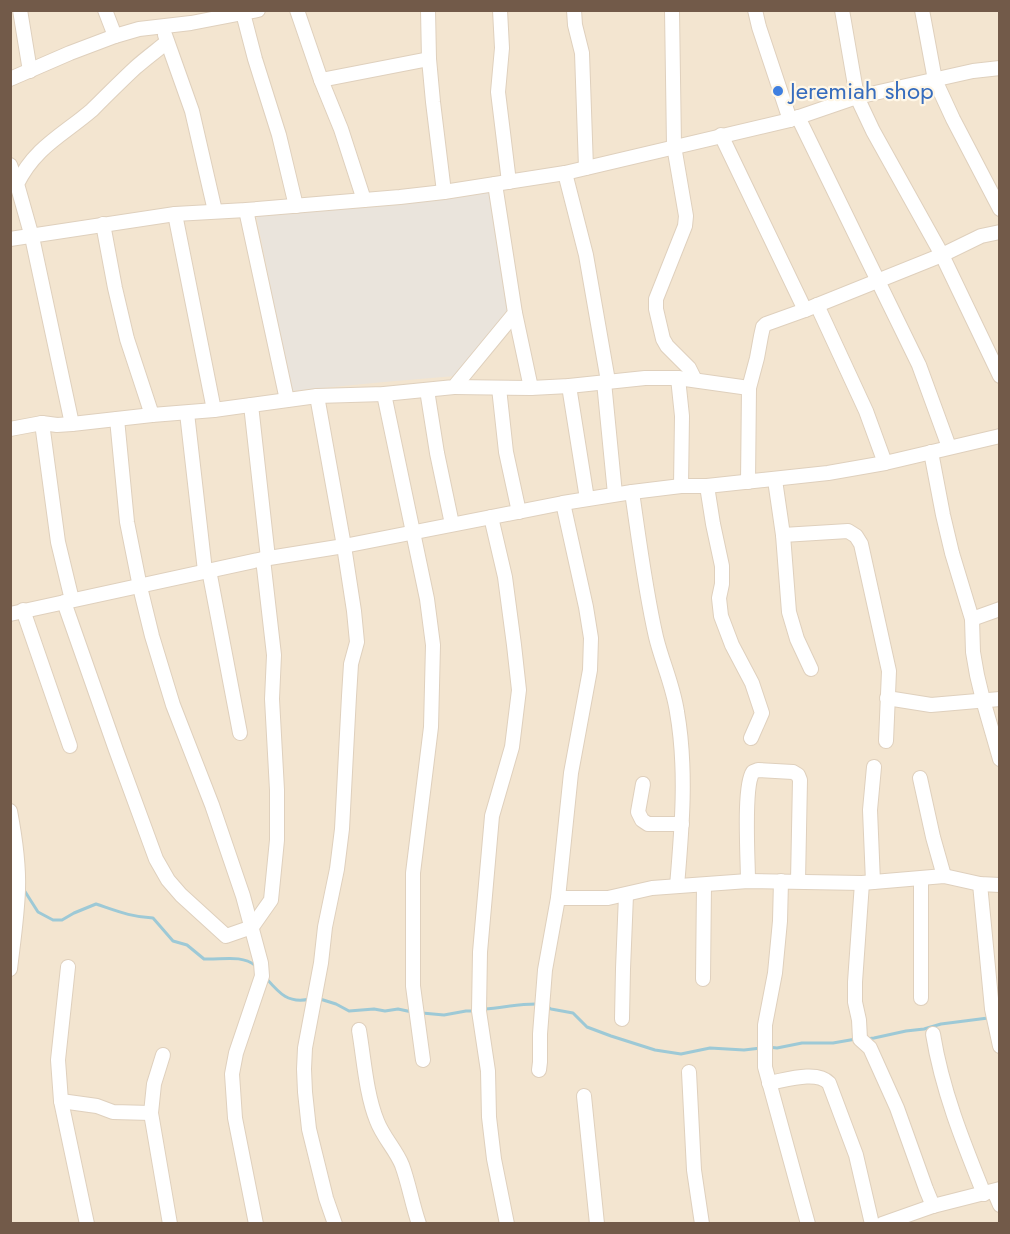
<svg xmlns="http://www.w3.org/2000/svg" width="1010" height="1234" viewBox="0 0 1010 1234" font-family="Jost,sans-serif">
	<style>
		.residential { fill: #f3e5d0 }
		.industrial { fill: #eae4dc }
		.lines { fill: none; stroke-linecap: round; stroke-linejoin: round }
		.stream { stroke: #9dc9d6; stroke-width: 3 }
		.minor-casing { stroke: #dfd0bd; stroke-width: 16 }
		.minor { stroke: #fff; stroke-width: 14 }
		.shop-dot { fill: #3f7fe0; stroke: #fff7e7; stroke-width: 2 }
		.labels { text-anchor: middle; stroke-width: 4.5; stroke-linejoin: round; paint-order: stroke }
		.shop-label { font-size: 24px; fill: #366cbe; stroke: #fff7e7; text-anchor: start }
	</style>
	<rect width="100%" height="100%" fill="#fbf3e1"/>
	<!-- residential -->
	<rect class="residential" x="11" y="11" width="988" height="1212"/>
	<!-- industrial -->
	<polygon class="industrial" points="489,191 511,307 455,376 384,382 292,391 256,215"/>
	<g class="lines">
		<!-- stream -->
		<g class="stream">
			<path d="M22 890H24L38 912 53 920H62L74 913 96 904C117 911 131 917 153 918L173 941 187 945 204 959C222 960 241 954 256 966"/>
			<path d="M266 978C279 993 288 1004 310 999"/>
			<polyline points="320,999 336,1004 349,1011 374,1009 385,1011 398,1009 412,1012"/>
			<polyline points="546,1006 551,1009 573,1013 587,1027 611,1036 655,1050 681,1054 710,1048 744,1050 761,1048"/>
			<path d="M484 1009C503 1008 521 1003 540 1004"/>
			<polyline points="422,1013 444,1015 466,1011 475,1011"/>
			<polyline points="866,1039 874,1038 906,1031 924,1029 941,1024 988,1018"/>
			<polyline points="768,1047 777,1048 802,1043 833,1043 856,1039"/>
		</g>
		<!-- minor casing -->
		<g class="minor-casing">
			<g id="minor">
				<polyline points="20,10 30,71"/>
				<polyline points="105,10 115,36"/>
				<polyline points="297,10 321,80 429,59"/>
				<polyline points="428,10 429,59 433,102 444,192"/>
				<polyline points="500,10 502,48 498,92 509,182"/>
				<polyline points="574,10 575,25 582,53 586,168"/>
				<polyline points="672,10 674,146 686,216 685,226 656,299 656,309 663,339 667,346 689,368 695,380"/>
				<polyline points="755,10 759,27 790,120"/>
				<polyline points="842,10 857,97 873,131 942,255 1000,376"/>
				<polyline points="922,10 935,80 953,119 1000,209"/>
				<polyline points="243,13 255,59 279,135 296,206"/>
				<polyline points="165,35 192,111 215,211"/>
				<polyline points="10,79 70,53 115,36 139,29 191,23 258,10"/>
				<polyline points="321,80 341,129 364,200"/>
				<polyline points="798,117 919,365 949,447"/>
				<polyline points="721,135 805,310"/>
				<polyline points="10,165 17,184"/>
				<polyline points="565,173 586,255 608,381"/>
				<polyline points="246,210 287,400"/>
				<polyline points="175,214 214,410"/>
				<polyline points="103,224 115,288 127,339 152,415"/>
				<polyline points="10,239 175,214 246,210 400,197 444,192 565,173 790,120 857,97 973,71 1000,68"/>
				<polyline points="817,305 866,411 885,463"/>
				<polyline points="515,313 531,388"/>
				<polyline points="678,378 682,416 681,486"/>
				<polyline points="604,382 615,494"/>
				<polyline points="569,386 587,499"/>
				<polyline points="454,387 531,388 569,386 645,378 678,378 749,388"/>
				<polyline points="499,388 506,452 519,512"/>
				<polyline points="427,390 437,453 452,524"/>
				<polyline points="384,394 427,599 433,645 431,727 413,873 413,986 423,1060"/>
				<polyline points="317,396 344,546 354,611 357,642 351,664 349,696 342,829 337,869 325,927 321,963 305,1048 304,1069 305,1092 309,1129 326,1198 335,1224"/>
				<polyline points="251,405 268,558"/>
				<polyline points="187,413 205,571"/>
				<polyline points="117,419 127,522 140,587 152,636 173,705 212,805 243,896 261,963 262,976 236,1053 232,1074 235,1118 256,1224"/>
				<polyline points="42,423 58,542 72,600"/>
				<path d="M72 424 32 237 17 184C35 147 63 135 92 110 106 96 120 82 135 68 145 59 156 51 167 42"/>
				<polyline points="10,429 42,423 57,425 72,424 152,415 214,410 317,396 384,394 454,387 515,313 495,184"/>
				<polyline points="931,452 943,515 952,553 972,619 973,652 977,675 983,700 1000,759"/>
				<polyline points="775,480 783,535 789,612 797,639 811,669"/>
				<polyline points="748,482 749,388 757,358 761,336 763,327 766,324 805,310 942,255 981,236 1000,232"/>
				<polyline points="707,486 713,524 722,566 722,584 719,598 721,616 732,645 752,683 762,713 751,738"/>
				<path d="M632 492C639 540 645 589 656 637 662 662 673 685 677 712 687 769 682 828 677 886"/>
				<polyline points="491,517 505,577 514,645 519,690 512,747 492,816 480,952 479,1011 488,1071 489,1117 494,1159 507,1224"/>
				<polyline points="783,535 848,531 856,536 861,544 889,671 886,741"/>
				<polyline points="209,570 240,733"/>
				<polyline points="64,602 116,750 156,859 168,880 181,895 226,936 252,927 271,900 277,840 277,790 272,699 274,655 263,559"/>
				<polyline points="23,610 70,746"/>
				<polyline points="10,614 263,559 344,546 563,503 632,492 681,486 707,486 828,473 885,463 1000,436"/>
				<polyline points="972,619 1000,609"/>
				<polyline points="887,698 931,705 1000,699"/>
				<polyline points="920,778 933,837 944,876"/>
				<polyline points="643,784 638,812 642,820 648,824 682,824"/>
				<path d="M10 811C15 837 19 864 18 890 17 917 13 943 10 969"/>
				<path d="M748 881C748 859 743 786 753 772L758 770 793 772 798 775 800 780 798 881"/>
				<polyline points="781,881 780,921 775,973 765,1025 765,1067 808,1224"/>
				<polyline points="873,882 870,810 874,767"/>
				<polyline points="862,883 855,982 855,1002 859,1020 860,1039 870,1048 897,1108 926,1189 933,1206"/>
				<polyline points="980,884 992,1009 1000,1046"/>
				<polyline points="558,898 608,898 652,888 748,881 862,883 944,876 980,884 1000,885"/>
				<polyline points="68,967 58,1060 61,1101 87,1224"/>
				<polyline points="703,979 704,885"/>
				<polyline points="921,998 921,879"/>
				<polyline points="622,1019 623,969 626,895"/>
				<path d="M359 1030C364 1059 366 1094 377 1121 383 1137 396 1150 402 1165 409 1184 412 1204 419 1224"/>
				<path d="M933 1034C942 1090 963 1142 984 1194"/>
				<polyline points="163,1055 154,1084 151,1113 170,1224"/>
				<polyline points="539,1070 540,1062 540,1034 545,970 558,898 571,773 590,670 591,638 586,607 563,503"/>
				<polyline points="689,1072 694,1170 702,1224"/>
				<path d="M769 1083C786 1080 817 1070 829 1083L856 1155 872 1224"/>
				<polyline points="584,1096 597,1224"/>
				<polyline points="61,1101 97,1106 113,1112 151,1113"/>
				<polyline points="994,1191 1000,1205"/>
				<polyline points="882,1224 933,1206 1000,1189"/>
			</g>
		</g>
		<!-- minor -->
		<use href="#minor" class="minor"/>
	</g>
	<!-- markers -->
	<circle class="shop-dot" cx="778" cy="91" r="6"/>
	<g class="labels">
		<!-- shop labels -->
		<g class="shop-label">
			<text x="790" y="99">Jeremiah shop</text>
		</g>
	</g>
	<!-- border -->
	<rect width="1010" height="1234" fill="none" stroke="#725a49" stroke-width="24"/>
</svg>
